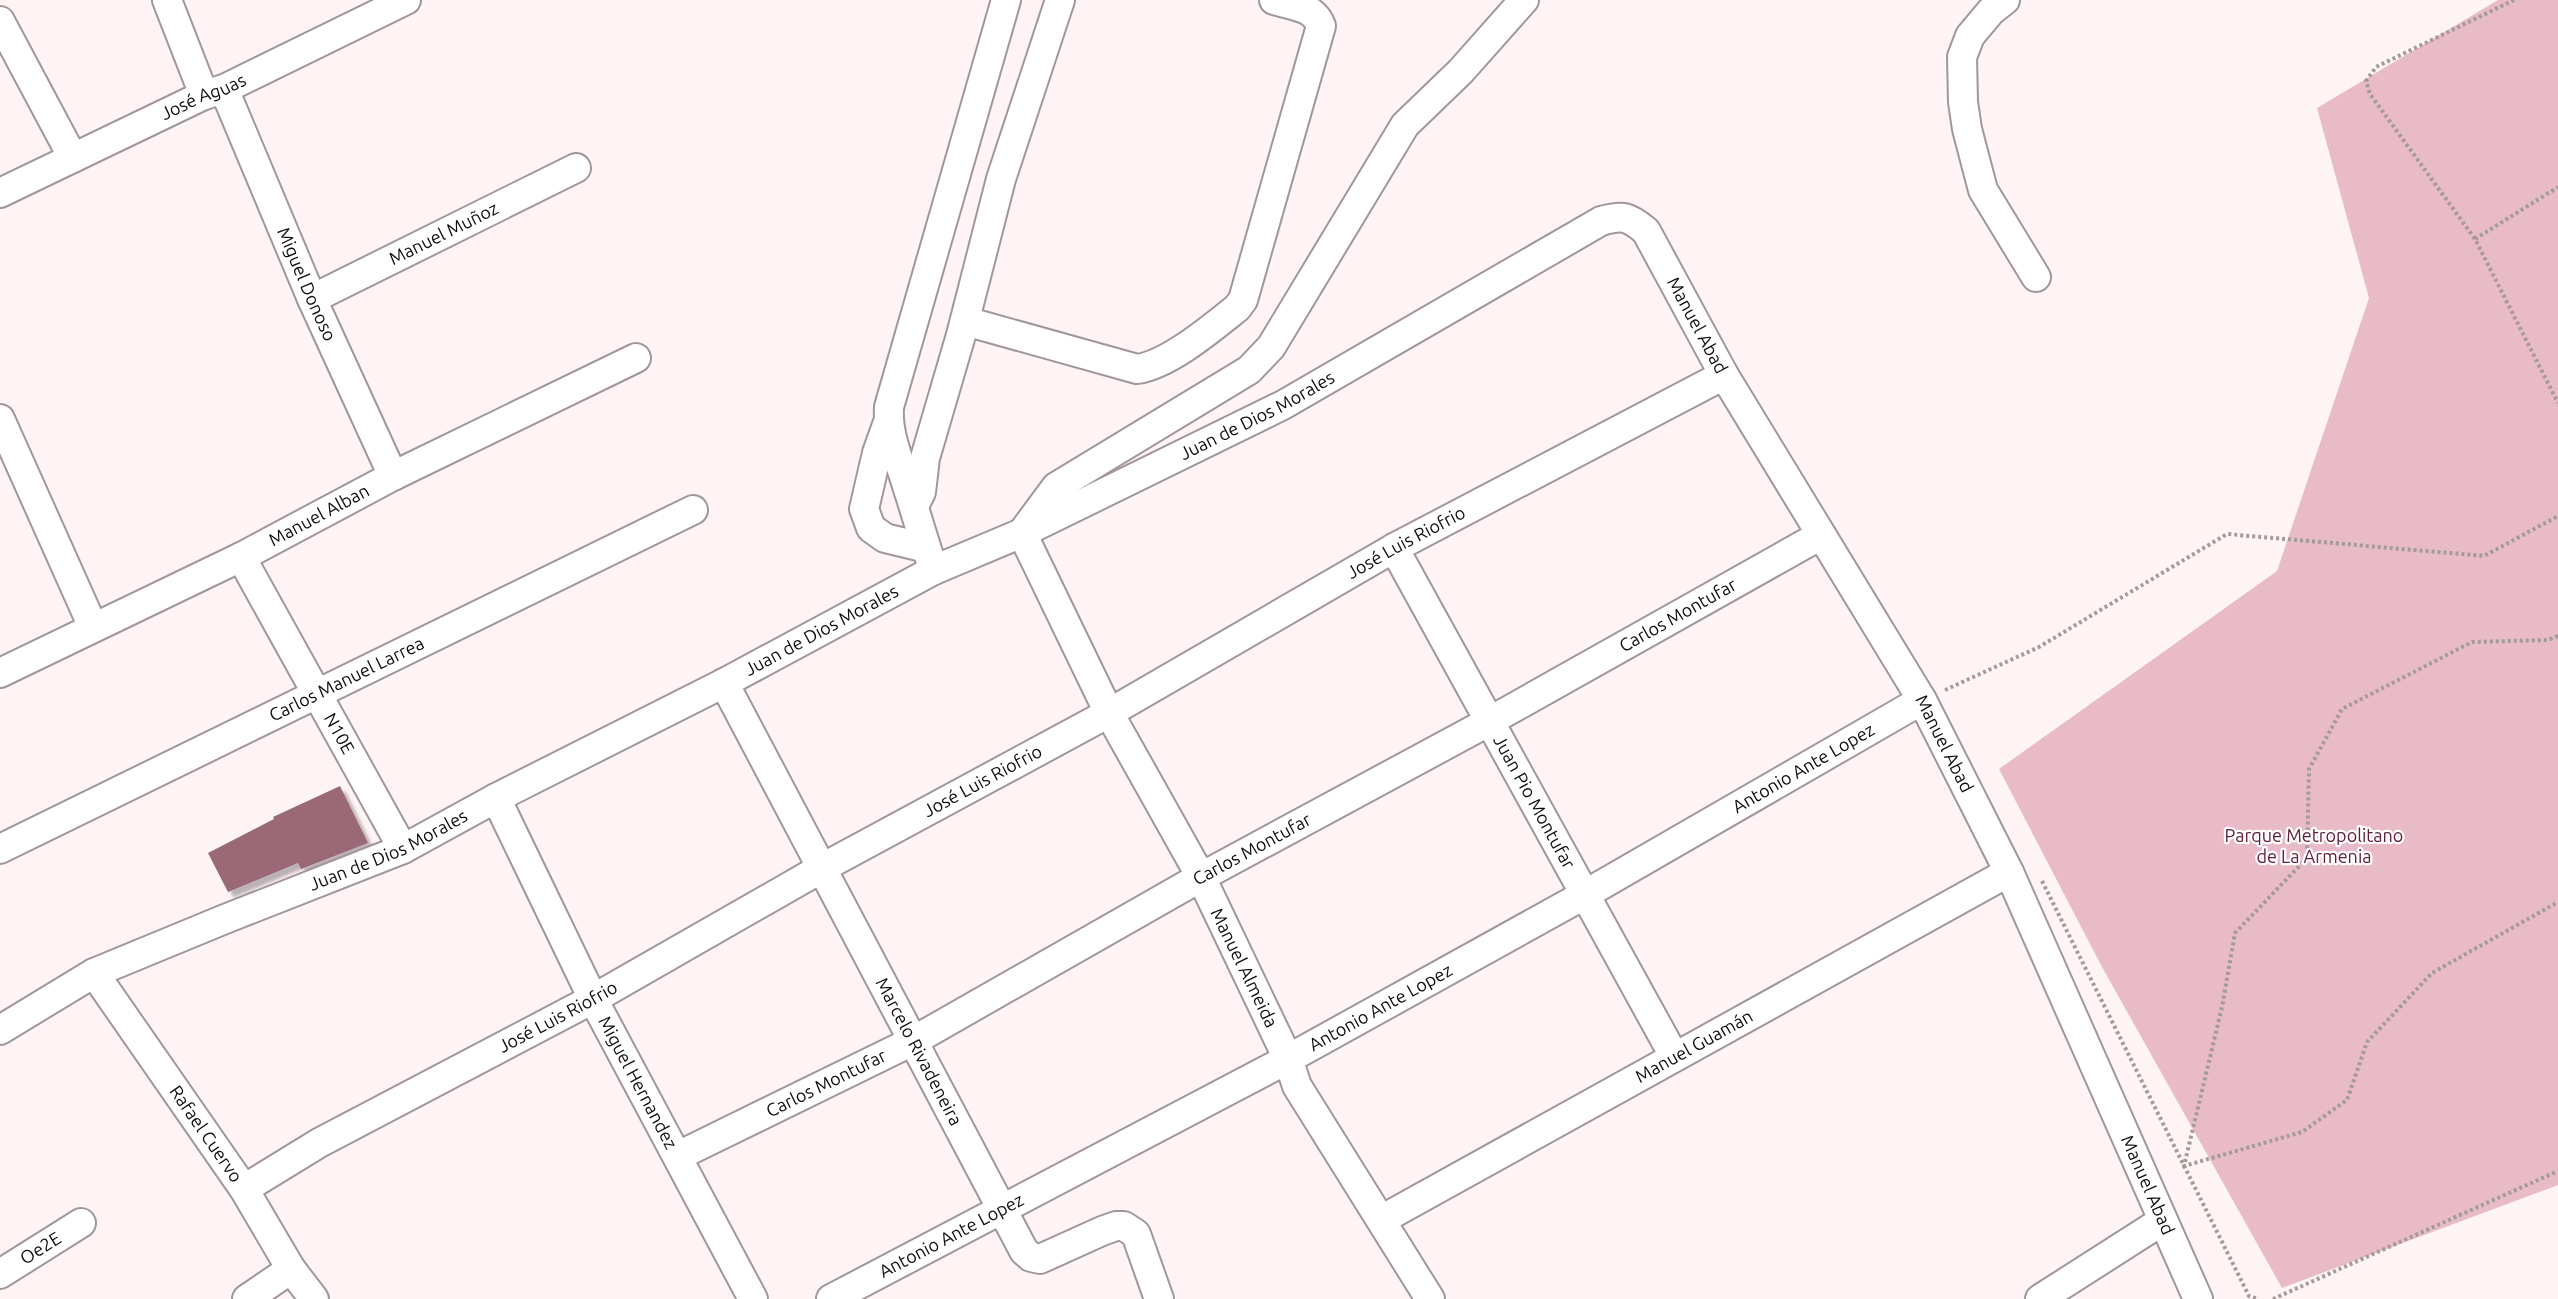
<svg xmlns="http://www.w3.org/2000/svg" width="2558" height="1299" viewBox="0 0 2558 1299" font-family="Ubuntu,sans-serif">
	<style>
		.green { fill: #e9bbc7 }
		.building { fill: #9a6776; filter: url(#shadow) }
		.lines { fill: none; stroke-linecap: round; stroke-linejoin: round }
		.minor-casing { stroke: #a39699; stroke-width: 32 }
		.path { stroke: #a29a9b; stroke-width: 4; stroke-dasharray: 3 3; stroke-linecap: butt }
		.minor { stroke: #fff; stroke-width: 28 }
		.labels { text-anchor: middle; stroke-width: 4.5; stroke-linejoin: round; paint-order: stroke }
		.street-label { font-size: 18px; fill: #100c0d; stroke: #fff }
		.park-label { font-size: 18px; fill: #622038; stroke: #fff }
	</style>
	<defs>
		<filter id="shadow"><feDropShadow dx="5.5" dy="5.5" stdDeviation="1.5" flood-color="#0004"/></filter>
	</defs>
	<rect width="100%" height="100%" fill="#fef3f5"/>
	<!-- green -->
	<polygon class="green" points="2498,0 2558,0 2558,1185 2282,1288 2102,967 1999,769 2277,571 2369,298 2317,108"/>
	<!-- building -->
	<polygon class="building" points="340,786 368,843 301,869 298,863 228,892 208,853 274,819 273,817"/>
	<g class="lines">
		<!-- minor casing -->
		<g class="minor-casing">
			<g id="minor">
				<polyline points="167,0 204,95"/>
				<polyline points="2005,0 1991,11 1970,36 1962,57 1963,102 1967,129 1983,190 2036,277"/>
				<polyline points="0,21 73,158"/>
				<path id="s1" d="M224 89 312 299 393 476"/>
				<path id="s2" d="M0 193 204 95 224 89 406 0"/>
				<path id="s3" d="M312 299 576 168"/>
				<path d="M965 321 1137 369C1168 365 1212 328 1237 308L1243 300 1321 26C1314 6 1293 6 1274 0"/>
				<polyline points="0,419 93,627"/>
				<polyline points="887,425 877,453 864,509 871,528 885,538 926,548"/>
				<polyline points="914,506 921,492 925,458 961,335 1001,179 1060,0"/>
				<path id="s4" d="M1394 548 1674 1056"/>
				<path id="s5" d="M241 557 403 849"/>
				<path d="M934 570C924 543 917 516 908 489 900 462 887 435 889 407L1006 0"/>
				<path id="s6" d="M0 673 241 557 393 476 636 358"/>
				<path id="s7" d="M724 683 1024 1251 1031 1257 1040 1259 1102 1231 1116 1226H1124L1136 1234 1159 1299"/>
				<path id="s8" d="M496 798 593 999 753 1299"/>
				<path id="s9" d="M0 849 693 510"/>
				<path id="s10" d="M94 973 244 1189 291 1269 314 1299"/>
				<path id="s11" d="M0 1030 94 973 225 919 403 849 496 798 724 683 934 570 1022 533 1283 405 1601 221C1623 215 1628 216 1646 231L1724 375 1922 700 2009 872 2198 1299"/>
				<path id="s12" d="M678 1156 913 1041 1201 877 1490 721 1821 535"/>
				<path id="s13" d="M244 1189 319 1143 593 999 822 868 1109 713 1394 548 1724 375"/>
				<path id="s14" d="M1381 1220 2009 872"/>
				<path id="s15" d="M0 1274 81 1223"/>
				<polyline points="247,1299 291,1269"/>
				<path id="s16" d="M831 1299 1288 1059 1584 895 1922 700"/>
				<polyline points="1430,1299 1297,1086 1288,1059 1201,877 1109,713 1022,533 1056,487 1249,370 1271,347 1405,125 1461,71 1524,0"/>
				<polyline points="2040,1299 2162,1221"/>
			</g>
		</g>
		<!-- path -->
		<g class="path">
			<polyline points="2514,0 2376,67 2366,81 2370,94 2475,239 2558,403"/>
			<polyline points="2475,239 2558,187"/>
			<polyline points="2558,636 2548,640 2472,642 2342,709 2309,769 2307,858 2235,933 2222,1007 2184,1166 2302,1132 2347,1100 2367,1042 2432,973 2558,902"/>
			<polyline points="1945,690 2039,647 2227,534 2484,556 2558,516"/>
			<polyline points="2042,881 2249,1296 2258,1299"/>
			<polyline points="2273,1299 2558,1171"/>
		</g>
		<!-- minor -->
		<use href="#minor" class="minor"/>
	</g>
	<g class="labels">
		<!-- street labels -->
		<g class="street-label">
			<text dy="6" stroke="none"><textPath href="#s2" startOffset="225">José Aguas</textPath></text>
			<text dy="6" stroke="none"><textPath href="#s3" startOffset="147">Manuel Muñoz</textPath></text>
			<text dy="6" stroke="none"><textPath href="#s1" startOffset="212">Miguel Donoso</textPath></text>
			<text dy="6" stroke="none"><textPath href="#s11" startOffset="1953">Manuel Abad</textPath></text>
			<text dy="6" stroke="none"><textPath href="#s11" startOffset="1401">Juan de Dios Morales</textPath></text>
			<text dy="6" stroke="none"><textPath href="#s6" startOffset="356">Manuel Alban</textPath></text>
			<text dy="6" stroke="none"><textPath href="#s13" startOffset="1330">José Luis Riofrio</textPath></text>
			<text dy="6" stroke="none"><textPath href="#s12" startOffset="1137">Carlos Montufar</textPath></text>
			<text dy="6" stroke="none"><textPath href="#s11" startOffset="915">Juan de Dios Morales</textPath></text>
			<text dy="6" stroke="none"><textPath href="#s9" startOffset="386">Carlos Manuel Larrea</textPath></text>
			<text dy="6" stroke="none"><textPath href="#s5" startOffset="202">N10E</textPath></text>
			<text dy="6" stroke="none"><textPath href="#s11" startOffset="2439">Manuel Abad</textPath></text>
			<text dy="6" stroke="none"><textPath href="#s16" startOffset="1108">Antonio Ante Lopez</textPath></text>
			<text dy="6" stroke="none"><textPath href="#s13" startOffset="844">José Luis Riofrio</textPath></text>
			<text dy="6" stroke="none"><textPath href="#s4" startOffset="290">Juan Pio Montufar</textPath></text>
			<text dy="6" stroke="none"><textPath href="#s11" startOffset="429">Juan de Dios Morales</textPath></text>
			<text dy="6" stroke="none"><textPath href="#s12" startOffset="651">Carlos Montufar</textPath></text>
			<text transform="translate(1244 968) rotate(64)" y="6">Manuel Almeida</text>
			<text dy="6" stroke="none"><textPath href="#s16" startOffset="622">Antonio Ante Lopez</textPath></text>
			<text dy="6" stroke="none"><textPath href="#s13" startOffset="358">José Luis Riofrio</textPath></text>
			<text dy="6" stroke="none"><textPath href="#s14" startOffset="358">Manuel Guamán</textPath></text>
			<text dy="6" stroke="none"><textPath href="#s7" startOffset="417">Marcelo Rivadeneira</textPath></text>
			<text dy="6" stroke="none"><textPath href="#s8" startOffset="318">Miguel Hernandez</textPath></text>
			<text dy="6" stroke="none"><textPath href="#s12" startOffset="165">Carlos Montufar</textPath></text>
			<text dy="6" stroke="none"><textPath href="#s10" startOffset="196">Rafael Cuervo</textPath></text>
			<text dy="6" stroke="none"><textPath href="#s11" startOffset="2925">Manuel Abad</textPath></text>
			<text dy="6" stroke="none"><textPath href="#s16" startOffset="136">Antonio Ante Lopez</textPath></text>
			<text dy="6" stroke="none"><textPath href="#s15" startOffset="48">Oe2E</textPath></text>
		</g>
		<!-- park labels -->
		<g class="park-label">
			<text x="2314" y="842">Parque Metropolitano<tspan x="2314" dy="21">de La Armenia</tspan></text>
		</g>
	</g>
</svg>
